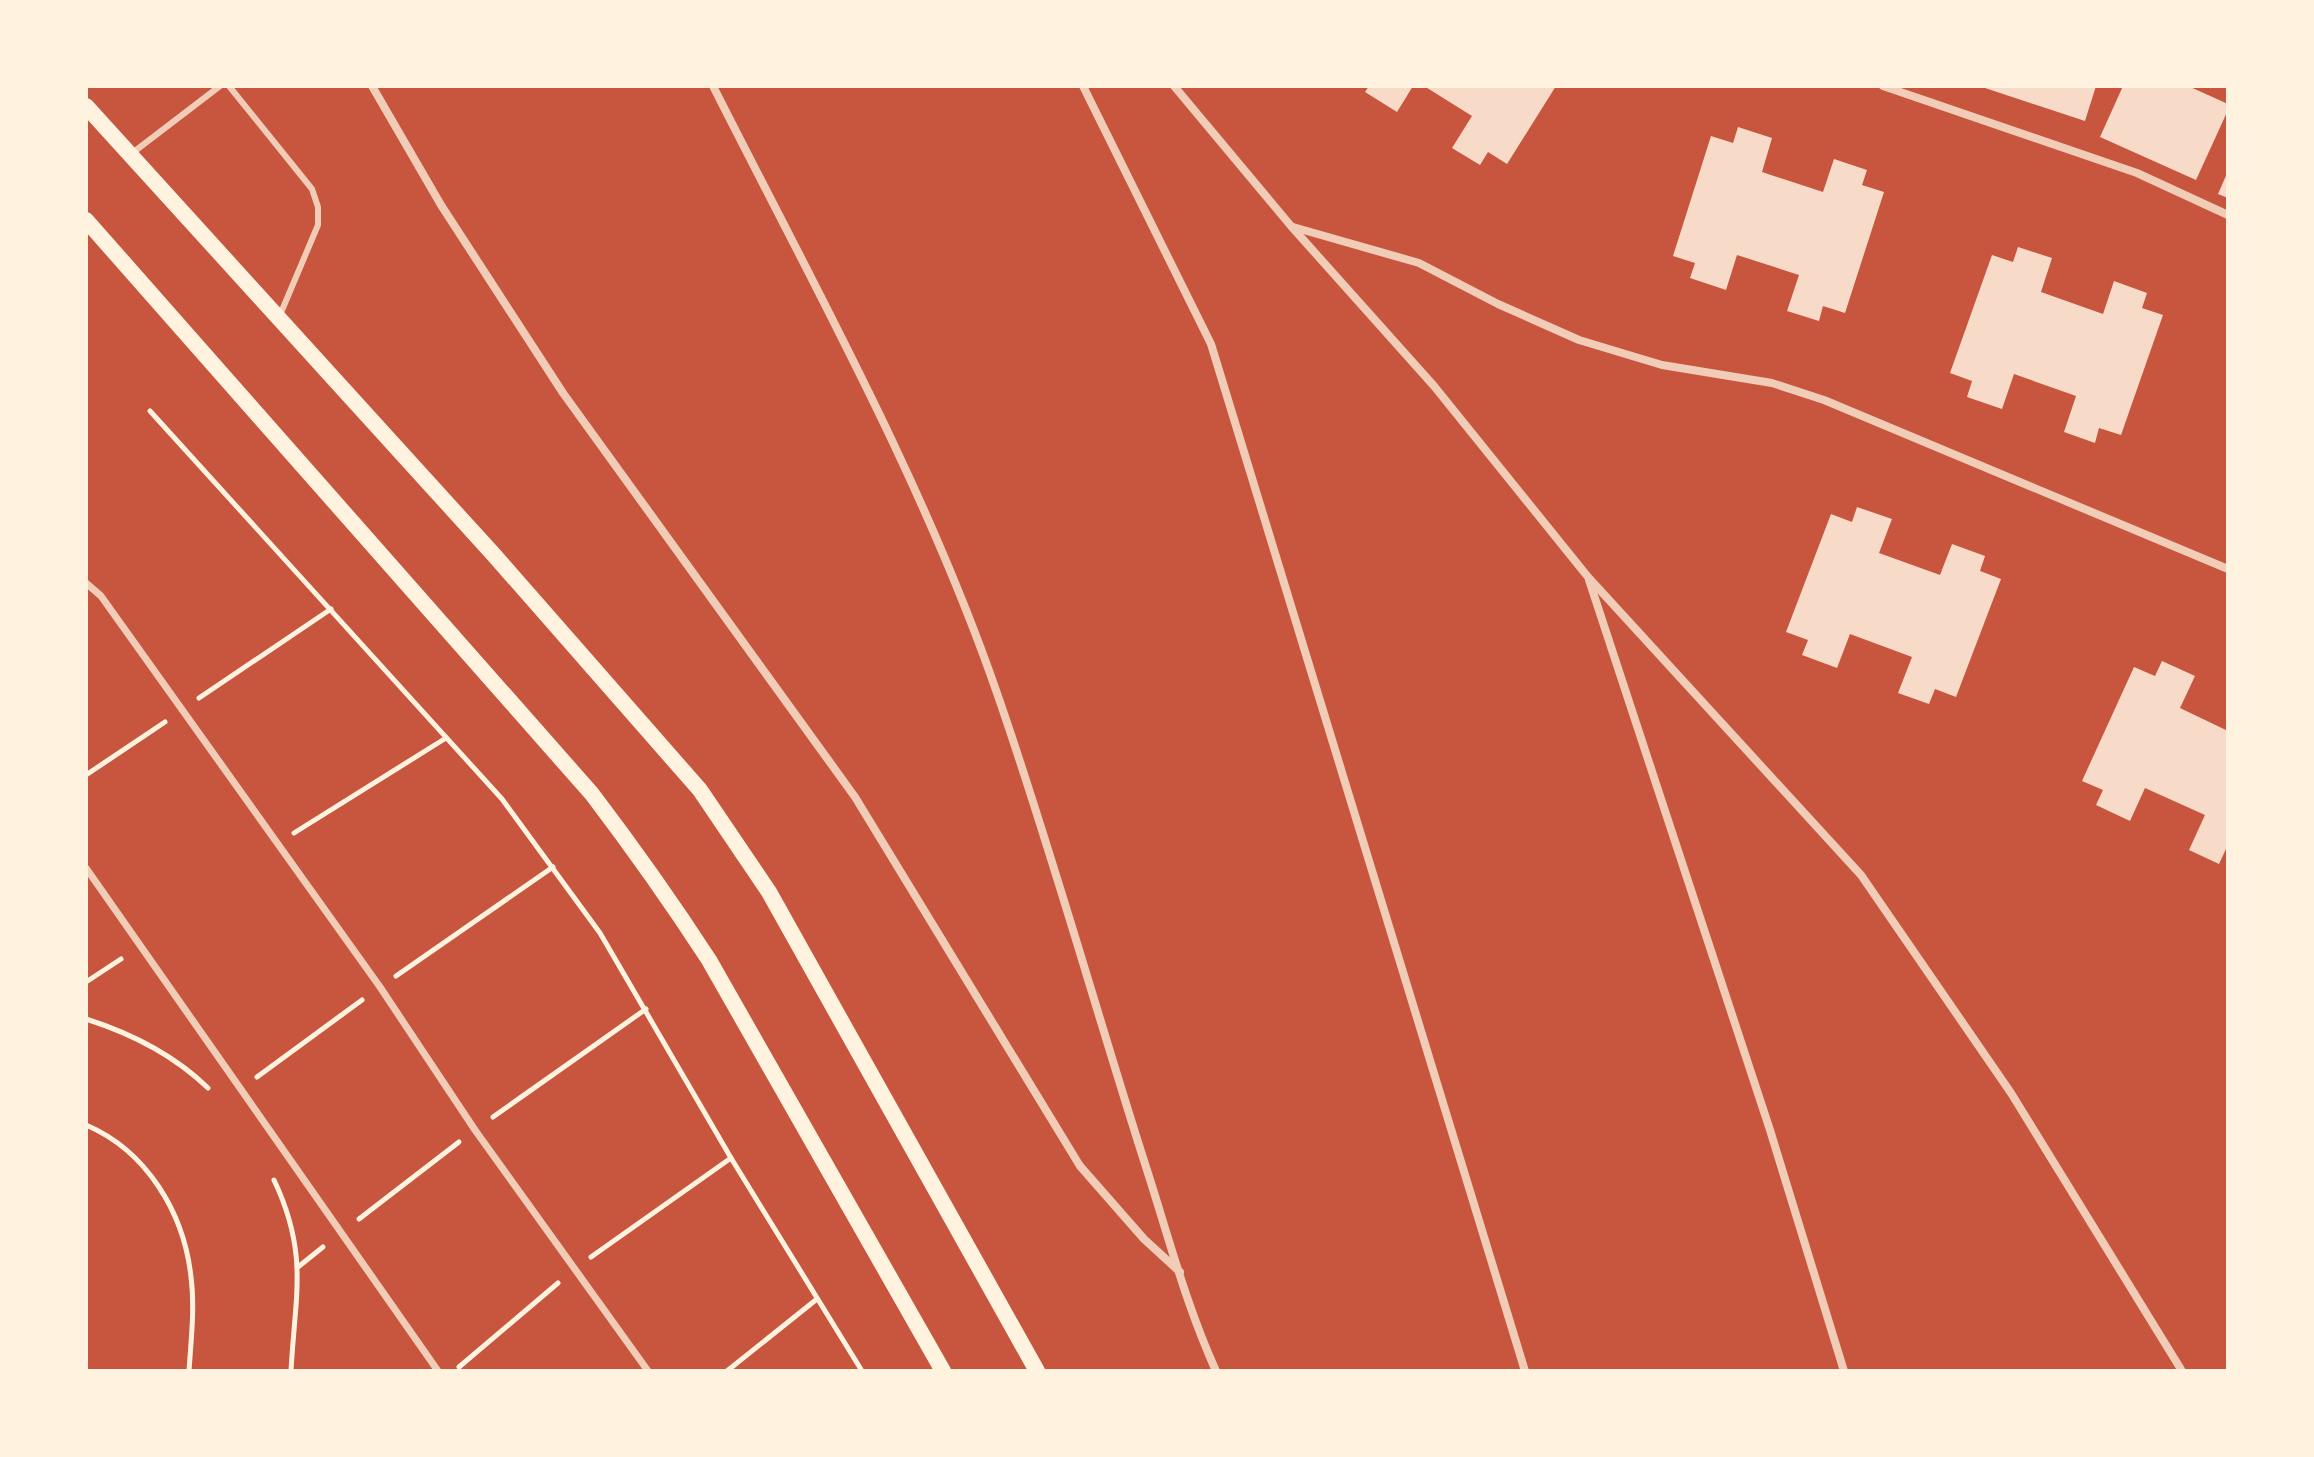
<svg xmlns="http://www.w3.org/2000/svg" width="2314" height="1457" viewBox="0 0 2314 1457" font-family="'IBM Plex Sans',sans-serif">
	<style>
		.building { fill: #f7dbc8 }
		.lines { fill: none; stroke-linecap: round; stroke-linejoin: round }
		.path { stroke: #fff3e0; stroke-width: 5 }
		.service { stroke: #f1ccb7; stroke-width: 6 }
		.pedestrian { stroke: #f1ccb7; stroke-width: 7 }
		.minor { stroke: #f1ccb7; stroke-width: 8 }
		.secondary { stroke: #fff3e0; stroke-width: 16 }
	</style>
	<rect width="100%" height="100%" fill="#c8553d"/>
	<!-- building -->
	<g class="building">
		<polygon points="1369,86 1413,86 1397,112 1365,92"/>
		<polygon points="1424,86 1556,86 1507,164 1488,152 1480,165 1452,148 1472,116"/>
		<polygon points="1986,86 2096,86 2085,121 1985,88"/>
		<polygon points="2123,86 2188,86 2228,104 2228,110 2196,180 2100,137"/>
		<polygon points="1738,127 1772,138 1762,172 1823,192 1834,159 1867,170 1862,185 1884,192 1845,313 1823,306 1819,321 1787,311 1799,275 1737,255 1726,290 1690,278 1695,263 1673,256 1711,136 1733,143"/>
		<polygon points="2228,171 2228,198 2218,194"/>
		<polygon points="2018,247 2052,258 2041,292 2103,314 2114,281 2147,293 2142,308 2163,315 2121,435 2099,428 2095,443 2064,432 2076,396 2014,374 2002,409 1967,397 1972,381 1950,373 1992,255 2013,262"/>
		<polygon points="1857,507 1892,519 1879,553 1940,575 1952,544 1985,556 1980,571 2001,579 1956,697 1935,689 1929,704 1898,693 1912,657 1850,634 1837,668 1802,655 1808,640 1786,632 1831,514 1852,522"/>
		<polygon points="2162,661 2195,676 2180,708 2228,731 2228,850 2226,849 2219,864 2189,850 2205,815 2145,788 2130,821 2096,805 2103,790 2082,781 2134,667 2155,676"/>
	</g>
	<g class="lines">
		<!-- path -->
		<g class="path">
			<polyline points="150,411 502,799 600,933 731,1158 862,1371"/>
			<polyline points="199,698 331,609"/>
			<polyline points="86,775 165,722"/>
			<polyline points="294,833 446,738"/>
			<polyline points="396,976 553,867"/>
			<polyline points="86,982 121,959"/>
			<path d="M86 1019C130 1033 174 1055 208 1088"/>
			<polyline points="257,1077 362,1000"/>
			<polyline points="493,1117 646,1009"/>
			<path d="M86 1125C147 1151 184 1213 191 1277 195 1308 191 1340 189 1371"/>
			<path d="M274 1180C309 1254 295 1295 291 1371"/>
			<polyline points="359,1219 459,1142"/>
			<polyline points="591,1257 731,1158"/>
			<polyline points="298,1267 323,1247"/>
			<polyline points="459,1367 558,1283"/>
			<polyline points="727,1371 817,1299"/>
		</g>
		<!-- service -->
		<g class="service">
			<polyline points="229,86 312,189 318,207 318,225 280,315"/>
			<polyline points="131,154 220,86"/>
		</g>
		<!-- pedestrian -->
		<g class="pedestrian">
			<polyline points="86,583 101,596 380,987 475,1130 648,1371"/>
			<polyline points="86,868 438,1371"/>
		</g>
		<!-- minor -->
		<g class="minor">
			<polyline points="372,86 441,205 563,393 855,797 1080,1166 1144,1239 1180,1272"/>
			<path d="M713 86C814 286 925 484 998 696 1052 852 1096 1011 1146 1167 1168 1235 1186 1305 1216 1371"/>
			<polyline points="1083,86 1211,344 1525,1371"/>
			<polyline points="1174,86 1291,226 1434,386 1588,577 1861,875 2011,1093 2182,1371"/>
			<polyline points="1883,86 2137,173 2228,215"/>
			<polyline points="1293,227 1419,263 1498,304 1579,340 1662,365 1772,383 1824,400 2228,569"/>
			<polyline points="1589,580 1770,1130 1844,1371"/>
		</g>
		<!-- secondary -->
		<g class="secondary">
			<polyline points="86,106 494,555 700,790 769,892 1037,1371"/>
			<path d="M86 220 592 794C633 848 672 903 709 960L943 1371"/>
		</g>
	</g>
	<!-- border -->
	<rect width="2314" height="1457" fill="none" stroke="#fff3e0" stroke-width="176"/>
</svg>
